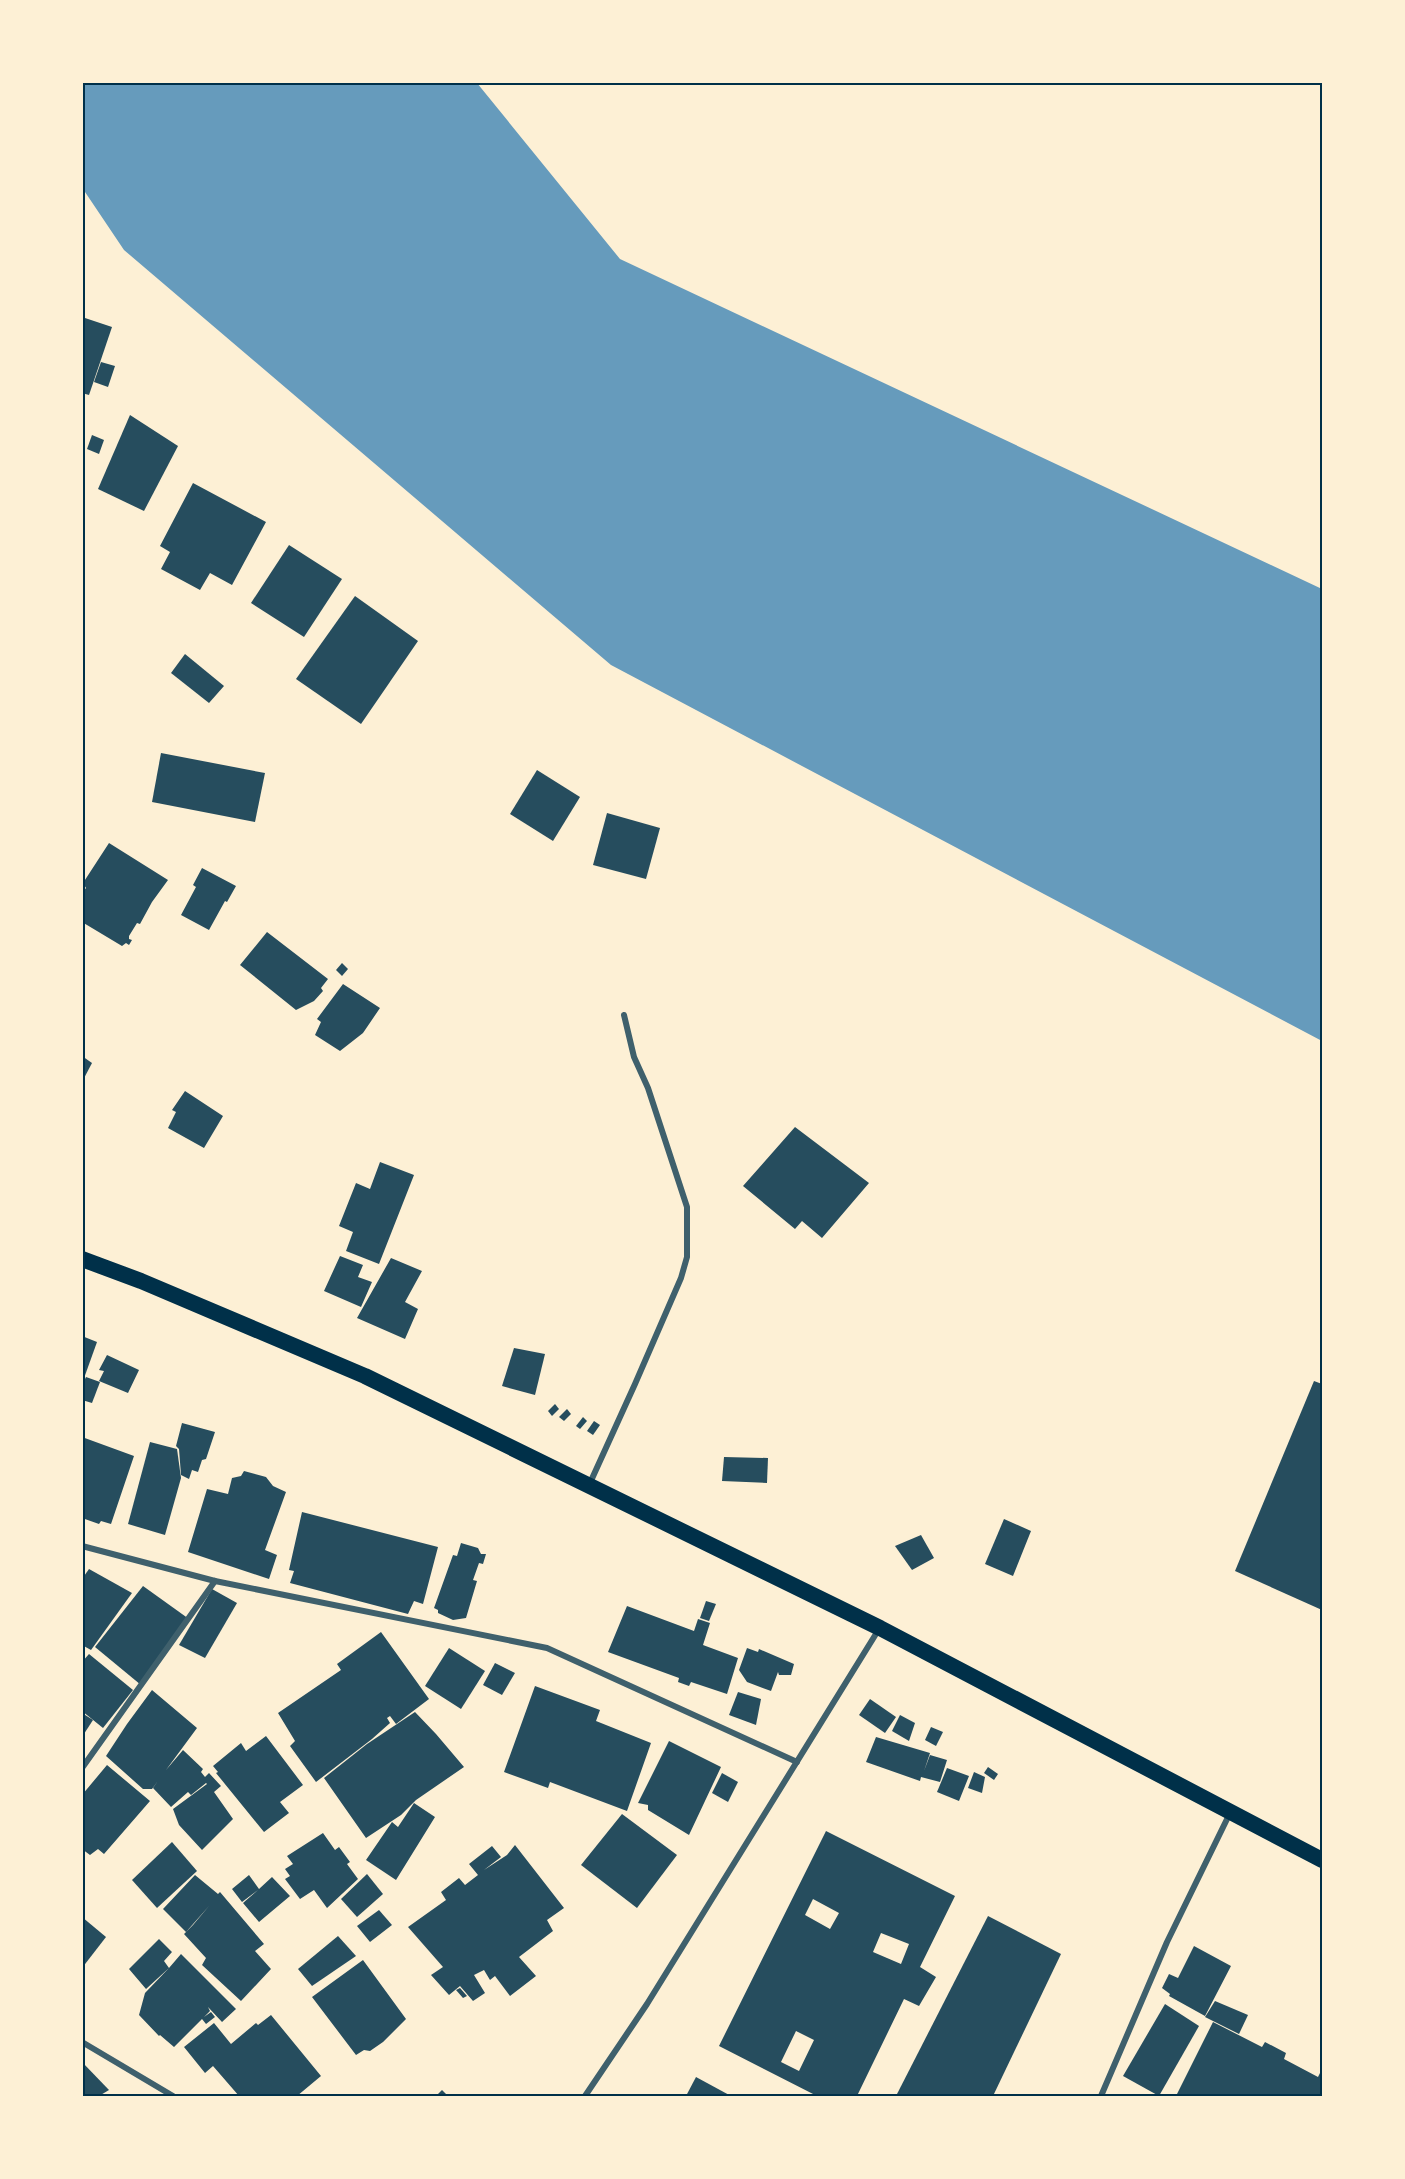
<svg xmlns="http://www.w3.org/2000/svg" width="1405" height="2179" viewBox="0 0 1405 2179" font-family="Rubik,sans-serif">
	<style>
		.water { fill: #669bbc }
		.building { fill: #264d5e; fill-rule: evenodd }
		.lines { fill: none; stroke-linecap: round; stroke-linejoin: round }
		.minor { stroke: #3f606c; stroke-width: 6 }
		.trunk { stroke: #003049; stroke-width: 16 }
		.neatline { fill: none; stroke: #003049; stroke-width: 2 }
	</style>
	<rect width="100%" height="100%" fill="#fdf0d5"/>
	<!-- water -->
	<polygon class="water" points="82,83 477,83 620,259 1322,589 1322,1041 611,665 124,250 83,189"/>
	<!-- building -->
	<g class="building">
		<polygon points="82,317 112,327 89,395 82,393"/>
		<polygon points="101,362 115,366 108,387 94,382"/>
		<polygon points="130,415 178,446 144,511 98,489"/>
		<polygon points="92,435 104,440 99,454 87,449"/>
		<polygon points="193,483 266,522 232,585 210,573 200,590 161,569 170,552 160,546"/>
		<polygon points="289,545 342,579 304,637 251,603"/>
		<polygon points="355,596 418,641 361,724 296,679"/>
		<polygon points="185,654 224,686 209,703 171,673"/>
		<polygon points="161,753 265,773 255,822 152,802"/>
		<polygon points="537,770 580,797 553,841 510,814"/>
		<polygon points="607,813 660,828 646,879 593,865"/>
		<polygon points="109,843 168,880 152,902 140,924 137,923 129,936 129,939 132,940 129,945 126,943 122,946 82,922 82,893 86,888 83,883"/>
		<polygon points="202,868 236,886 227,902 225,901 209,930 181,915 196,887 193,885"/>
		<polygon points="267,932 328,979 321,988 323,991 314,1001 296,1010 240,965"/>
		<polygon points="342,963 348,969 342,976 336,970"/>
		<polygon points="343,984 380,1008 363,1033 340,1051 315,1035 321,1022 317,1019"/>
		<polygon points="82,1056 92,1063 82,1082"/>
		<polygon points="185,1091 223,1116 204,1148 168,1128 176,1112 172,1110"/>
		<polygon points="795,1127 869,1183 822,1238 802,1221 795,1229 743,1186"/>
		<polygon points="380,1162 414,1175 379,1264 346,1251 353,1232 339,1226 356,1183 370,1189"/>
		<polygon points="340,1256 363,1265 358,1277 372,1282 361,1307 324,1291"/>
		<polygon points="391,1258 422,1271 405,1302 418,1309 405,1339 357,1318"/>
		<polygon points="82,1336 97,1342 83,1381 82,1380"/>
		<polygon points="514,1348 545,1354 535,1395 502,1386"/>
		<polygon points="107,1355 139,1370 128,1393 99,1381 104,1371 99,1370"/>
		<polygon points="86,1377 100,1382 92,1403 82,1400 82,1385"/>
		<polygon points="1314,1381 1322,1384 1322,1610 1235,1571"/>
		<polygon points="555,1404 559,1409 552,1416 548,1411"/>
		<polygon points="567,1409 571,1414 564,1421 559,1417"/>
		<polygon points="583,1417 587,1421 580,1429 576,1426"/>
		<polygon points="594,1421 600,1425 593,1435 587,1431"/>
		<polygon points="182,1423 215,1432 206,1459 202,1460 198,1472 192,1470 189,1479 181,1475 179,1449 176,1446"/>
		<polygon points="82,1437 134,1456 111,1524 101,1521 99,1524 82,1518"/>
		<polygon points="150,1442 177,1449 181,1478 165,1535 128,1524"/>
		<polygon points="724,1457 768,1458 767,1483 722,1481"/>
		<polygon points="244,1471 266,1477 273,1486 286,1492 265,1550 277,1555 269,1579 188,1552 207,1489 228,1494 232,1478 241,1476"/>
		<polygon points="302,1512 438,1547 423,1604 414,1601 408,1614 290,1583 294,1571 289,1570"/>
		<polygon points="1004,1519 1031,1531 1013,1576 985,1564"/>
		<polygon points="921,1535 934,1558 912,1570 895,1546"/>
		<polygon points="461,1543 478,1548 481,1554 486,1554 483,1564 479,1563 473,1580 477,1581 466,1618 453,1620 438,1613 438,1610 434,1608 453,1555 457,1556"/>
		<polygon points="89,1569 132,1593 91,1650 82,1645 82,1579"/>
		<polygon points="143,1586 189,1619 141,1685 95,1647"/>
		<polygon points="212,1589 237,1603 205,1658 179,1645"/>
		<polygon points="706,1601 716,1604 709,1621 700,1618"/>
		<polygon points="627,1606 694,1631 698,1619 710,1623 703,1645 738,1658 727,1694 691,1682 689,1686 678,1682 679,1678 608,1652"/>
		<polygon points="381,1632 429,1699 396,1724 390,1716 387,1718 390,1723 372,1739 316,1782 290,1746 295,1741 278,1713 341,1670 337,1664"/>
		<polygon points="449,1648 485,1671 461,1709 425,1686"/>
		<polygon points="747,1648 758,1652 759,1649 794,1664 791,1675 779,1675 778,1672 771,1691 747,1682 739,1670"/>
		<polygon points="89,1654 133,1690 103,1728 82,1711 82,1662"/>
		<polygon points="495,1663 515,1673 502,1695 483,1685"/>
		<polygon points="535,1686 600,1710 596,1721 651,1743 627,1811 550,1782 548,1788 504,1772"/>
		<polygon points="152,1690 197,1728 166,1770 183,1750 203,1769 201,1772 205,1777 209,1773 221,1786 214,1792 233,1819 202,1850 179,1825 173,1809 207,1784 206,1783 191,1795 188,1792 171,1807 153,1788 158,1781 152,1789 143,1789 106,1756 127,1724"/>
		<polygon points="738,1692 761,1699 756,1725 729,1715"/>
		<polygon points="870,1699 896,1717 885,1733 859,1715"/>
		<polygon points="415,1712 436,1734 464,1767 416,1800 401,1815 366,1838 324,1778 367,1744"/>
		<polygon points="82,1713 93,1720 82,1737"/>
		<polygon points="900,1715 915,1723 909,1741 892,1731"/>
		<polygon points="931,1727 943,1732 936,1746 925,1740"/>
		<polygon points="266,1736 303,1785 280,1802 289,1813 264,1832 216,1773 218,1772 213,1766 241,1743 246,1751"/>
		<polygon points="876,1737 930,1753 924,1771 930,1755 947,1760 940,1782 921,1777 920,1781 866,1762"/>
		<polygon points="669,1741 721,1767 689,1835 648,1810 648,1805 638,1803"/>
		<polygon points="107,1765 150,1801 104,1854 98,1849 90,1855 82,1849 82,1795"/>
		<polygon points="988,1767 998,1774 994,1780 984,1773"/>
		<polygon points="947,1768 969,1776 959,1801 937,1792"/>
		<polygon points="974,1772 985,1777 982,1793 968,1788"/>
		<polygon points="722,1773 738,1782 728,1802 712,1793"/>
		<polygon points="414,1803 435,1817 396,1880 366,1860 392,1822 398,1827"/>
		<polygon points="622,1814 677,1855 637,1908 581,1865"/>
		<path d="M826 1831 955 1896 920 1967 936 1977 919 2006 904 1999 857 2096H817L719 2046ZM813 1899 839 1913 830 1929 805 1915ZM881 1933 909 1944 901 1964 873 1952ZM796 2031 814 2040 799 2071 781 2062Z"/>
		<polygon points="323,1833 335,1850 339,1847 350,1862 347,1864 358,1879 327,1908 314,1890 300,1899 285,1879 290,1876 285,1869 293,1864 287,1856"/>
		<polygon points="172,1842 197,1871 157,1908 132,1880"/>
		<polygon points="515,1845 564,1908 547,1920 553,1931 519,1957 536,1976 510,1996 495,1976 490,1980 484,1970 474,1975 485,1993 473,2001 460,1986 449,1995 431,1975 443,1967 408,1927 446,1900 441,1892 459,1878 465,1885 478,1875 469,1864 492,1846 501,1857 484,1870 507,1855"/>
		<polygon points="367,1874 383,1894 357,1917 341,1899"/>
		<polygon points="195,1875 218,1894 220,1892 264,1944 255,1951 271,1969 241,2001 202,1965 206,1958 184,1934 193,1925 209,1906 186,1932 163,1909"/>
		<polygon points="249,1875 259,1889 272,1877 290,1896 259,1922 243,1903 258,1890 242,1902 232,1889"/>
		<polygon points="379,1910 392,1925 370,1942 357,1926"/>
		<polygon points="988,1916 1061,1954 993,2096 896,2096"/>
		<polygon points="82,1917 106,1937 82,1968"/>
		<polygon points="338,1936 356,1956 312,1986 298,1969"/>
		<polygon points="159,1939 172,1952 164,1961 169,1968 181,1954 236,2009 222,2022 208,2007 210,2011 204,2017 211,2012 215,2017 206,2024 202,2019 174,2047 160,2035 159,2036 139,2015 145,1993 169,1968 146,1989 129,1969"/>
		<polygon points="1194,1946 1231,1966 1205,2016 1169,1996 1170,1994 1162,1988 1169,1974 1178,1978"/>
		<polygon points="363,1960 406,2019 383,2042 370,2051 364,2050 356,2055 312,1997"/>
		<polygon points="460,1988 467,1996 463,1998 456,1990"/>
		<polygon points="1215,2001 1248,2015 1239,2034 1205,2017"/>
		<polygon points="1165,2004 1199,2026 1159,2096 1123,2076"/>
		<polygon points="271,2015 321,2076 297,2096 239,2096 213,2066 205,2073 184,2047 214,2023 231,2044 256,2023 258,2025"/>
		<polygon points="1213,2022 1262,2047 1265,2042 1286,2053 1284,2059 1318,2077 1322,2069 1322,2096 1176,2096"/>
		<polygon points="82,2062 109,2090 99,2096 82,2096"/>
		<polygon points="696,2077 731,2096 686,2096"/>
		<polygon points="442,2090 448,2096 436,2096"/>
	</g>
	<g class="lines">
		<!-- minor -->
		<g class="minor">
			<polyline points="590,1483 635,1384 681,1278 687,1257 687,1207 648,1088 634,1057 624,1015"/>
			<polyline points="82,1546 215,1581 547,1648 797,1762"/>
			<polyline points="82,1768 215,1581"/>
			<polyline points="82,2042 173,2096"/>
			<polyline points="585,2096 647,2004 879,1629"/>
			<polyline points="1101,2096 1167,1942 1230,1813"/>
		</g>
		<!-- trunk -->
		<polyline class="trunk" points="82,1259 141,1281 365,1376 880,1628 1322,1860"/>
	</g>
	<!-- border -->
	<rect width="1405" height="2179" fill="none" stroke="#fdf0d5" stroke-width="168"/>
	<rect x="84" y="84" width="1237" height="2011" class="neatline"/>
</svg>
